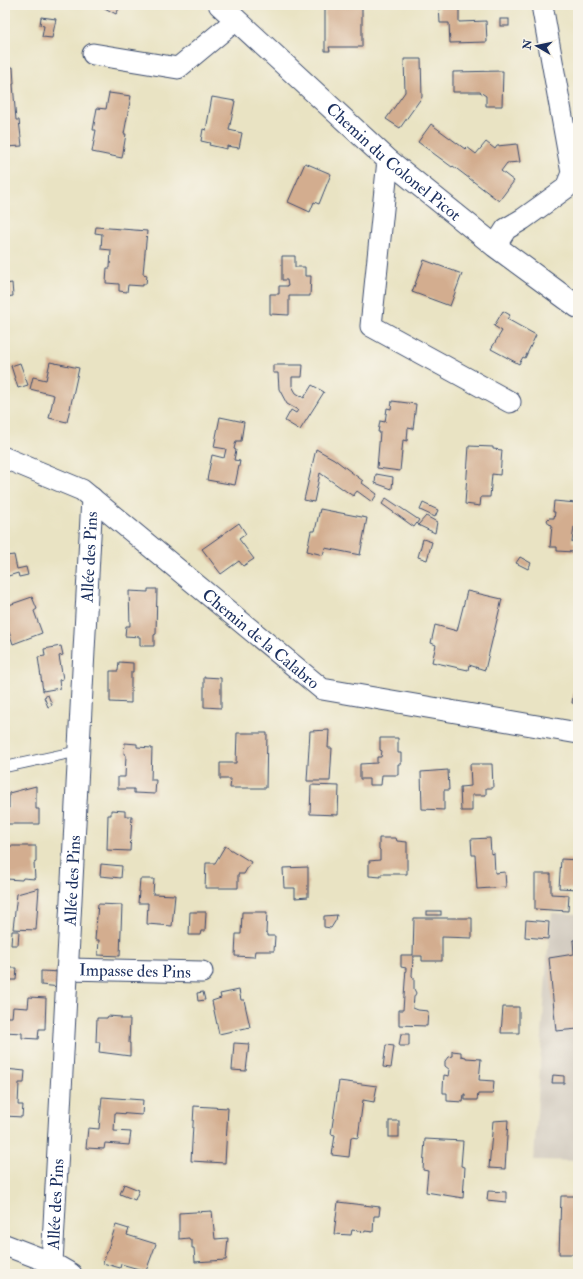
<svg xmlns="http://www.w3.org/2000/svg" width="583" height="1279" viewBox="0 0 583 1279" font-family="'IM FELL Double Pica',serif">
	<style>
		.industrial { fill: #cbc3b8 }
		.building { fill: #d3ad8f }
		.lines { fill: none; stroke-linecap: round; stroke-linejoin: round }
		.service-casing { stroke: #3a4a6d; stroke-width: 12 }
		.minor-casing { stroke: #3a4a6d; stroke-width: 23 }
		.tertiary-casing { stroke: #3a4a6d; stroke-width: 24 }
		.service { stroke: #fff; stroke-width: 10 }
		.minor { stroke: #fff; stroke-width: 21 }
		.tertiary { stroke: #fff; stroke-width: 22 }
		.labels { text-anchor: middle; stroke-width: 4; stroke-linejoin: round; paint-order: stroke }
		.street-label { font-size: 17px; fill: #1b2f5e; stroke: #f7f3e8 }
	</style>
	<rect width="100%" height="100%" fill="#f7f3e8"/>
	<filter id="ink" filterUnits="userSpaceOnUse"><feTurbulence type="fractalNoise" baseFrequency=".025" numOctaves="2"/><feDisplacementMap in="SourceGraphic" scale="8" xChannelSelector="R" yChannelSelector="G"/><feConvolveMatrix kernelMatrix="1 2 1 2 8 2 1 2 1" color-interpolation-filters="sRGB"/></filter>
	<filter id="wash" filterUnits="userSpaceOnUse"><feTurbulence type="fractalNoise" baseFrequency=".012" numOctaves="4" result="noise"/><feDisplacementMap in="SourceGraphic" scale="16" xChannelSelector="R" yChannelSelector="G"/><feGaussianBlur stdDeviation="0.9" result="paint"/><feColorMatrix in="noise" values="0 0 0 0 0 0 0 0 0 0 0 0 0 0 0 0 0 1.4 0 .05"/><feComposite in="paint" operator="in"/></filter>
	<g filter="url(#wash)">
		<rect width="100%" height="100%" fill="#e9e3c3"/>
		<!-- industrial -->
		<polygon class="industrial" points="552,913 578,914 578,1161 534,1160 547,959"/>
		<g id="blocks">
			<!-- building -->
			<g class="building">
				<polygon points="99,5 121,5 116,14"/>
				<polygon points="325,5 362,5 362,47 329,47 330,51 325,51"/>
				<polygon points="439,5 462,5 462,6 459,6 459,22 486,21 487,42 450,43 449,23 440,23"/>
				<polygon points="41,17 56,19 52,38 42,37 44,26 40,25"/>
				<rect x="500" y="19" width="9" height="7"/>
				<polygon points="404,59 421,59 422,97 400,128 386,119 405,92"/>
				<polygon points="13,67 14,84 13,84 16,120 19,120 22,146 5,147 5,68"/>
				<polygon points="503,71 502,106 486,106 486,96 480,92 453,92 453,72"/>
				<polygon points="109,93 131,96 124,134 126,134 122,158 92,152 96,130 93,130 97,108 106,109"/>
				<polygon points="212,97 235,101 229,130 242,133 239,148 227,146 227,149 209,145 210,143 201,141 203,129 206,130"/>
				<polygon points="431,124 465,149 467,147 476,154 486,142 495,149 497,146 517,144 520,162 507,163 501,171 514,181 499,201 453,166 452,167 418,142"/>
				<polygon points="305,163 331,174 319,204 314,202 310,212 288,202"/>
				<polygon points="96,227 147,231 143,274 147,275 146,284 143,284 143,286 128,285 127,292 119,291 119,284 106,283 107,268 110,268 111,250 101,249 102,234 95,233"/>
				<polygon points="282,256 295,256 295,267 305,267 305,276 311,276 310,296 289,296 289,315 270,314 270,294 279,294 279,286 288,286 287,280 282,280"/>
				<polygon points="424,260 462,274 450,306 412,292"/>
				<polygon points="12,283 13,296 5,297 5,284"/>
				<polygon points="503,311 510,315 507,319 536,335 525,358 523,357 519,364 491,349 502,331 494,326"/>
				<polygon points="50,362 79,368 67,422 49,418 54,395 30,389 33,377 46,380"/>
				<polygon points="20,363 28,385 18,388 11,366"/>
				<polygon points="273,365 303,365 302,377 292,377 292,386 296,393 304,398 312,385 324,392 300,430 285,421 291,410 296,413 298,410 287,404 279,389 278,373 273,373"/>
				<polygon points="392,401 416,404 413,429 408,428 407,441 403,440 400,471 377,468 380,432 378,432 380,421 385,422 387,408 391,409"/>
				<polygon points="220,417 244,422 241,441 236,441 234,449 236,450 234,460 240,461 235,485 207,480 212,455 224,458 226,449 214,447"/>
				<polygon points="469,446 493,447 493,449 502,450 500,475 492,474 490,497 481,497 480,506 465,504"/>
				<polygon points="316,449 334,459 363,481 362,483 377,494 372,502 357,491 353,496 320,473 314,502 304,500"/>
				<polygon points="376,474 393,477 392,489 375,483"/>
				<polygon points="386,498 419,520 414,527 382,504"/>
				<polygon points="554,501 576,503 575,513 578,513 578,516 577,527 574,527 572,542 575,542 574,552 557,551 557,547 550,547 552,525 549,524 547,520 549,518 554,518 555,512 553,512"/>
				<polygon points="423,503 438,510 435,517 420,510"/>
				<polygon points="320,509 367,518 360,555 325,548 323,555 307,551 311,531 315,531"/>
				<polygon points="426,516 437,522 435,533 418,525"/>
				<polygon points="239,523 246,534 239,539 254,559 243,566 239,561 221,574 202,549"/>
				<polygon points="423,539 432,542 427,560 418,557"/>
				<polygon points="5,553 6,556 14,555 17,569 26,567 28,575 19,577 18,573 5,577"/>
				<polygon points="520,557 531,563 528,569 516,563"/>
				<polygon points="148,589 157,589 156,634 154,635 154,646 140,646 140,637 125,636 126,626 130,626 129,591 148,592"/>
				<polygon points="467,591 502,599 485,670 469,665 468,670 432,662 436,645 431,643 435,625 457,631"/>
				<polygon points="32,597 37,609 34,611 42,633 13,644 9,632 5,634 5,610 7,609 6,606"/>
				<polygon points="61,646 63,655 59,656 63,679 59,680 60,688 43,691 38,657 45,656 44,649"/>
				<polygon points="119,662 133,663 133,672 131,672 131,703 110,702 110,671 118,671"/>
				<polygon points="204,677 221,678 221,708 204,707"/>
				<polygon points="576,679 578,679 578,704 572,703"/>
				<polygon points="48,695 52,705 48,707 44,697"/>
				<polygon points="329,730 328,748 332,748 330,781 307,781 310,731"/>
				<polygon points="237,733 267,733 266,788 230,788 231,779 220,779 220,763 236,763"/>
				<polygon points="380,738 398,738 398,753 401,753 401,764 398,764 398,775 382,775 381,785 369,785 369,779 360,779 360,764 377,763 377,757 381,757 382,751 380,750"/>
				<polygon points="125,743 137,744 137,747 152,748 151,780 156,780 155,794 134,793 134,789 118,789 118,777 125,777 126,755 124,754"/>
				<polygon points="470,764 492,764 493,788 486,788 486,795 472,795 472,811 461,811 460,787 471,786"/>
				<polygon points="448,770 449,790 444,790 444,810 422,809 421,772"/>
				<polygon points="311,785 339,786 338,815 310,814"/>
				<polygon points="36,786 36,809 39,809 39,824 5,824 5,808 9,808 9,793"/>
				<polygon points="111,810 125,811 125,816 132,816 130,851 107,850 108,815 111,815"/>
				<polygon points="379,838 396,838 397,841 407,842 407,874 381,874 381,877 369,876 369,861 380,860 380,850 379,849"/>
				<polygon points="490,838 491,854 494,853 495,873 505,872 506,887 477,889 475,855 472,855 471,839"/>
				<polygon points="5,846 36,846 36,862 34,863 35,879 23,878 22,880 6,879 7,865 5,865"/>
				<polygon points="225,846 251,862 244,874 238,874 238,888 205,888 206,863 215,863"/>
				<polygon points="561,859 578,860 578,889 559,888"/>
				<polygon points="101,864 122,866 121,878 100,876"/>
				<polygon points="308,867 308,897 295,898 295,888 284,888 283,868"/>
				<polygon points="535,874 551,874 551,894 569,895 568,911 535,909"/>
				<polygon points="140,879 154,879 153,894 175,895 172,926 147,924 148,903 138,903"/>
				<polygon points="39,888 36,930 13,929 17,894"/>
				<polygon points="98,904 122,905 120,956 98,955 99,940 95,940"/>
				<rect x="427" y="911" width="14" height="4"/>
				<polygon points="190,912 206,912 205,931 201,931 200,935 189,935"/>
				<polygon points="242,912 267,912 266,933 268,934 268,936 275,936 274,951 255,951 254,957 235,956 236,934 241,934"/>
				<polygon points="337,915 336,920 331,928 324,927 324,916"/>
				<polygon points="414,918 472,918 472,938 442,937 442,961 422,961 422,956 413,956 412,976 414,978 414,989 416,993 414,997 413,1008 418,1010 428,1011 427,1026 399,1025 399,1010 403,1010 406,968 401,967 401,955 413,955"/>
				<polygon points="526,920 549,922 548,939 525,937"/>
				<polygon points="12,931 19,931 18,945 11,945"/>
				<polygon points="578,939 578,1029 556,1031 549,958 574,954 573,940"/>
				<polygon points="6,968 17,968 16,980 6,980"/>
				<polygon points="41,971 61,972 60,987 41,985"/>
				<polygon points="239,990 241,1000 244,1000 250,1027 219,1034 212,1001 221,998 220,994"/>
				<polygon points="203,992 205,1000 198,1001 197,993"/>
				<polygon points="29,997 46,998 45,1029 39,1029 38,1039 22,1038 22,1033 5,1032 5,1017 12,1017 13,1007 28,1008"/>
				<polygon points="503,1007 519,1007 519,1033 501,1033"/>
				<polygon points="108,1016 121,1017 121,1019 130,1019 129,1043 130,1043 130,1056 99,1052 100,1042 96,1042 97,1018 107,1018"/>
				<polygon points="401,1034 409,1034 409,1046 399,1046"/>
				<polygon points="234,1043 249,1044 246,1071 232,1070"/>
				<polygon points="386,1045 394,1046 391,1068 383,1067"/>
				<polygon points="452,1051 461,1052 461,1056 466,1057 466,1058 481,1059 479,1080 494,1081 493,1094 478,1094 477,1100 465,1100 465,1094 464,1094 463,1102 447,1101 447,1093 443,1093 443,1088 444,1075 449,1076 450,1070 445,1066 445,1061 448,1057 452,1056"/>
				<polygon points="5,1069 25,1071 24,1083 19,1083 18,1105 23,1105 22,1117 5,1116"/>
				<polygon points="553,1075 564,1076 564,1083 552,1083"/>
				<polygon points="339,1081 377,1086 374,1102 363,1100 358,1138 351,1137 349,1157 332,1155 335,1135 331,1134"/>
				<polygon points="102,1097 143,1100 142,1115 115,1113 114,1131 131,1132 129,1145 105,1143 104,1149 86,1148 88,1128 99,1129"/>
				<polygon points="194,1106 228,1108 225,1163 191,1161"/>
				<polygon points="508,1120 505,1169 489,1168 493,1121"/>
				<rect x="389" y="1121" width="10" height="16"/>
				<polygon points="425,1139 463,1141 461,1166 465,1167 463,1198 426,1192 428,1171 423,1170"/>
				<polygon points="124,1184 139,1190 135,1200 120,1194"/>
				<polygon points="488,1191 506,1192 506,1202 487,1200"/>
				<polygon points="561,1196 578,1196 578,1254 559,1254"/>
				<polygon points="338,1202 380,1207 379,1216 374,1216 373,1232 365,1231 365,1232 352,1230 351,1235 334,1234"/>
				<polygon points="212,1211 215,1239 228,1238 226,1260 195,1262 194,1248 192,1248 192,1241 190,1241 189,1238 179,1239 179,1213"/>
				<polygon points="116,1225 129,1229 127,1235 156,1244 146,1271 121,1264 120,1268 103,1263"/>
			</g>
		</g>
	</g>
	<g filter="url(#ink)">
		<use href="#blocks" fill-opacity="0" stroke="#3a4a6d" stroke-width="1"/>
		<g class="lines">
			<!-- service casing -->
			<g class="service-casing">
				<polyline id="service" points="5,767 79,751"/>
			</g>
			<!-- minor casing -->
			<g class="minor-casing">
				<g id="minor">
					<polyline points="93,54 178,68 236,20"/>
					<polyline points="388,160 371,326 510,402"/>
					<polyline points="495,246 506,229 523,219 566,188 572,173 542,5"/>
					<path id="s1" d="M5 458 82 490 322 689 578 733"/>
					<path id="s2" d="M67 969 202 972"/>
					<polyline points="5,1245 52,1263 71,1274"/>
					<path id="s3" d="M52 1263 92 498"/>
				</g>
			</g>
			<!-- tertiary casing -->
			<g class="tertiary-casing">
				<g id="tertiary">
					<path id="s4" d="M220 5 388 160 495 246 578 307"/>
				</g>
			</g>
			<!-- service -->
			<use href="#service" class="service"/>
			<!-- minor -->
			<use href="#minor" class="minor"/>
			<!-- tertiary -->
			<use href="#tertiary" class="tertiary"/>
		</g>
	</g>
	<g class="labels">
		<!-- street labels -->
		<g class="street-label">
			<text dy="6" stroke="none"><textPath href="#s4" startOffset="234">Chemin du Colonel Picot</textPath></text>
			<text dy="6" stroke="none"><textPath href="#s3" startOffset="707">Allée des Pins</textPath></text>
			<text dy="6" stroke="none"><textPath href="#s1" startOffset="316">Chemin de la Calabro</textPath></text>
			<text dy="6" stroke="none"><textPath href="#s3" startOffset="383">Allée des Pins</textPath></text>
			<text dy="6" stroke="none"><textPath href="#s2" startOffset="68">Impasse des Pins</textPath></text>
			<text dy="6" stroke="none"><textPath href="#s3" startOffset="59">Allée des Pins</textPath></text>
		</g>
	</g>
	<!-- margin -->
	<rect width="583" height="1279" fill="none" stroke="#f7f3e8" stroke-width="20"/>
	<!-- north arrow -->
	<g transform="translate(537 46) rotate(279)" stroke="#f7f3e8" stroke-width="3" paint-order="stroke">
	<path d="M0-3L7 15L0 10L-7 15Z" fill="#1b2f5e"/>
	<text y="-6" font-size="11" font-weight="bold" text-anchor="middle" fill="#1b2f5e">N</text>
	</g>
</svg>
